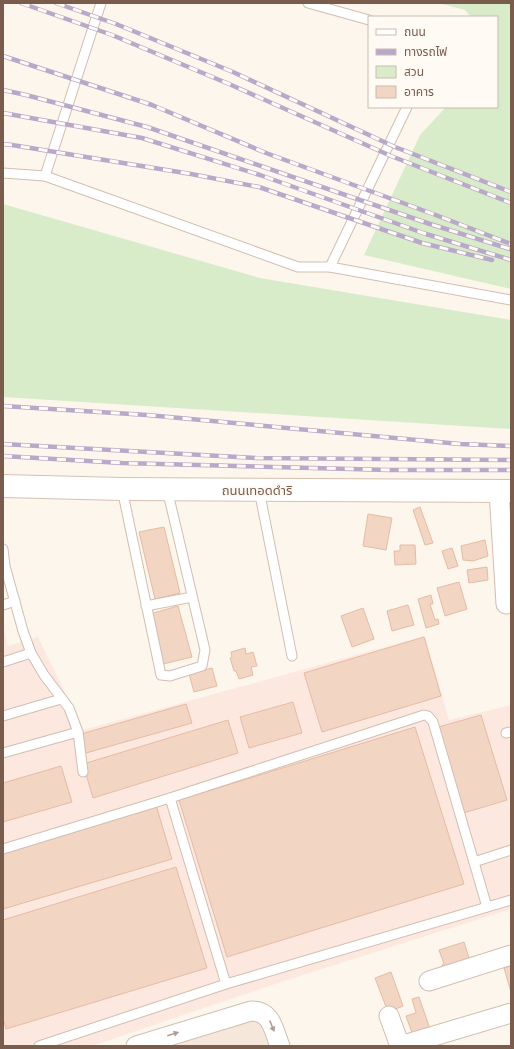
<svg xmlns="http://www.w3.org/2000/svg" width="514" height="1049" viewBox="0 0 514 1049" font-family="'Roboto Condensed','Noto Sans Thai',sans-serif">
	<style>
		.residential { fill: #f5e8da }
		.commercial { fill: #fde8e0 }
		.green { fill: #d8ecc9 }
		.building { fill: #f3d5c3; stroke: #e6bba3 }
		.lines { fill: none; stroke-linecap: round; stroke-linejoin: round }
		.lane-casing { stroke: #d1beb0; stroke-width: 11 }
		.street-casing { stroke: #d1beb0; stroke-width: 21 }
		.secondary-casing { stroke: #d6c0b0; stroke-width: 24 }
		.lane { stroke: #fff; stroke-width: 9 }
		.street { stroke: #fff; stroke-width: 19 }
		.secondary { stroke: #fff; stroke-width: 22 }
		.rail-casing { stroke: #b9a8c9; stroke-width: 4.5 }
		.rail { stroke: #fffaf3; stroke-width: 3; stroke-dasharray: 9; stroke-linecap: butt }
		.oneway { fill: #af9d94 }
		.labels { text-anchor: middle; stroke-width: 3.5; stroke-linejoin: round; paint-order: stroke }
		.street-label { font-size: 13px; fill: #7a5c4d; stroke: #fffaf3 }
	</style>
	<rect width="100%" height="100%" fill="#fdf6ec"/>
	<!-- residential -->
	<polygon class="residential" points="259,1016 269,1046 160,1046"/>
	<!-- commercial -->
	<polygon class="commercial" points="3,626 8,646 38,637 83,730 425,636 449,720 511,705 511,909 284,981 92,1046 3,1046"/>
	<!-- green -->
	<g class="green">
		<polygon points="438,3 511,3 511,289 364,255 420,135 446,107 497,107 497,17 471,17 465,10"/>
		<polygon points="3,204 260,278 511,320 511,429 3,397"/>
	</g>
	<!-- building -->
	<g class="building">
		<polygon points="420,507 433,543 425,545 413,510"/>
		<polygon points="368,514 392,518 386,550 363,546"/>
		<polygon points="164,527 180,593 155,599 139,532"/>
		<polygon points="485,540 488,556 473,561 463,560 461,546"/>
		<polygon points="400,545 415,545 416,564 395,565 394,551 400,551"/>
		<polygon points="452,548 458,566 448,569 442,551"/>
		<polygon points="487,567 488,580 469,583 467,570"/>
		<polygon points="459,582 467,609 445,616 437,588"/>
		<polygon points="431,595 433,604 430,604 435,620 438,619 439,624 426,628 418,599"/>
		<polygon points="408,605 414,625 392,631 387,611"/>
		<polygon points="178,606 192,657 163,664 150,614"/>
		<polygon points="363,608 374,639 352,647 341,616"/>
		<polygon points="424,637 441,696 322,732 304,673"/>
		<polygon points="245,648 246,654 253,652 257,666 251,667 253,675 239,679 236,671 234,671 230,658 232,657 231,652"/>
		<polygon points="212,668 217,686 194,692 189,674"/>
		<polygon points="293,702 302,733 249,748 240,717"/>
		<polygon points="186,704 192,723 86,753 81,734"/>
		<polygon points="481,715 507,800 460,814 435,728"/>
		<polygon points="228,720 238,753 93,798 83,764"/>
		<polygon points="415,727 464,884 227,957 179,800"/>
		<polygon points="61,766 72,802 3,822 3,783"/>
		<polygon points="156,805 172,859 3,909 3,850"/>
		<polygon points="176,867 207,968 6,1029 3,1018 3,920"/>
		<polygon points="464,942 469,958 475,956 477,964 445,975 442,965 444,964 439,950"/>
		<polygon points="511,966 511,992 504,968"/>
		<polygon points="391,972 403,1006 388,1012 375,978"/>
		<polygon points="419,997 431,1032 412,1033 406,1016 416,1013 412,999"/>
	</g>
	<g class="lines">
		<!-- lane casing -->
		<g class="lane-casing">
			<g id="lane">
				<polyline points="308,3 369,20"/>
				<polyline points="3,173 45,176 298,267 330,267 511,300"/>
				<polyline points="45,176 101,3"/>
				<polyline points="330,267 407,107"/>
				<polyline points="122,489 161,675 170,676 202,666 205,650 167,489"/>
				<polyline points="259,490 292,656"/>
				<polyline points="3,549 5,566 23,631 31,653 44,675 69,708 78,732 83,772"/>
				<polyline points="3,605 15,601"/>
				<polyline points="146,606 192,597"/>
				<polyline points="3,662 31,653"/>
				<polyline points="3,716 61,699"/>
				<polyline points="506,733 511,732"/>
				<polyline points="3,753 78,732"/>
				<polyline points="170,798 226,984"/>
				<polyline points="3,849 170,798 424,715 428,716 433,722 487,907"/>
				<polyline points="474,862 511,850"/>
				<polyline points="39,1046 226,984 511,900"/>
			</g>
		</g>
		<!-- street casing -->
		<g class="street-casing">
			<g id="street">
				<polyline points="499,491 506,604"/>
				<polyline points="429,981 511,955"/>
				<polyline points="389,1016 400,1046"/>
				<path d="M136 1046 251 1011C272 1011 273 1029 280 1046"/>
				<polyline points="400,1046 511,1013"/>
			</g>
		</g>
		<!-- secondary casing -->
		<g class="secondary-casing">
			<polyline id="secondary" points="3,486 122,489 511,491"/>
		</g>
		<!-- lane -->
		<use href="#lane" class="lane"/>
		<!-- street -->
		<use href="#street" class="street"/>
		<!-- secondary -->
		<use href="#secondary" class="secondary"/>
		<!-- rail casing -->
		<g class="rail-casing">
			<g id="rail">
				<polyline points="21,3 112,35 229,84 391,156 511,203"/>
				<polyline points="56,3 116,24 233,72 395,147 511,192"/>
				<polyline points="3,56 152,105 266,153 433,214 511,244"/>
				<polyline points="3,90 26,95 147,127 430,224 510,249"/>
				<polyline points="3,113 142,138 260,175 426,234 511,260"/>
				<polyline points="3,144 12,145 191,174 259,187 422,243 492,260"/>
				<polyline points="3,406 147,415 460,444 511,446"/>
				<polyline points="3,444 256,458 511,460"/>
				<polyline points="3,456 122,463 389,470 511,470"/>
			</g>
		</g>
		<!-- rail -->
		<use href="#rail" class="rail"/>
	</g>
	<!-- one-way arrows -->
	<defs><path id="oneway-solid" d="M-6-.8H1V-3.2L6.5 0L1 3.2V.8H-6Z"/></defs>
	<g class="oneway">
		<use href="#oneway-solid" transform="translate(272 1026) rotate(68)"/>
		<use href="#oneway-solid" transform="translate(173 1034) rotate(-17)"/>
	</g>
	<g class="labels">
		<!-- street labels -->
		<g class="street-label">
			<text x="257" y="495">ถนนเทอดดำริ</text>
		</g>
	</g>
	<!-- border -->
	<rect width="514" height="1049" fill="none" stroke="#7a5c4d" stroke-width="8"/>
	<!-- legend -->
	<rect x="368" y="16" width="130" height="92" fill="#fffaf3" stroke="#cabbb1"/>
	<rect x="376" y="29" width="20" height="6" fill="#ffffff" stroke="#cabbb1"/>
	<text x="404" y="36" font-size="12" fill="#7a5c4d">ถนน</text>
	<rect x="376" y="49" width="20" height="6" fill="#b9a8c9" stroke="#cabbb1"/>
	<text x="404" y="56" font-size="12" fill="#7a5c4d">ทางรถไฟ</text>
	<rect x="376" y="66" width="20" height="12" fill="#d8ecc9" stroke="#cabbb1"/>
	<text x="404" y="76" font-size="12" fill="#7a5c4d">สวน</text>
	<rect x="376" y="86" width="20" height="12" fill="#f3d5c3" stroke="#cabbb1"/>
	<text x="404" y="96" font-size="12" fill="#7a5c4d">อาคาร</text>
</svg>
